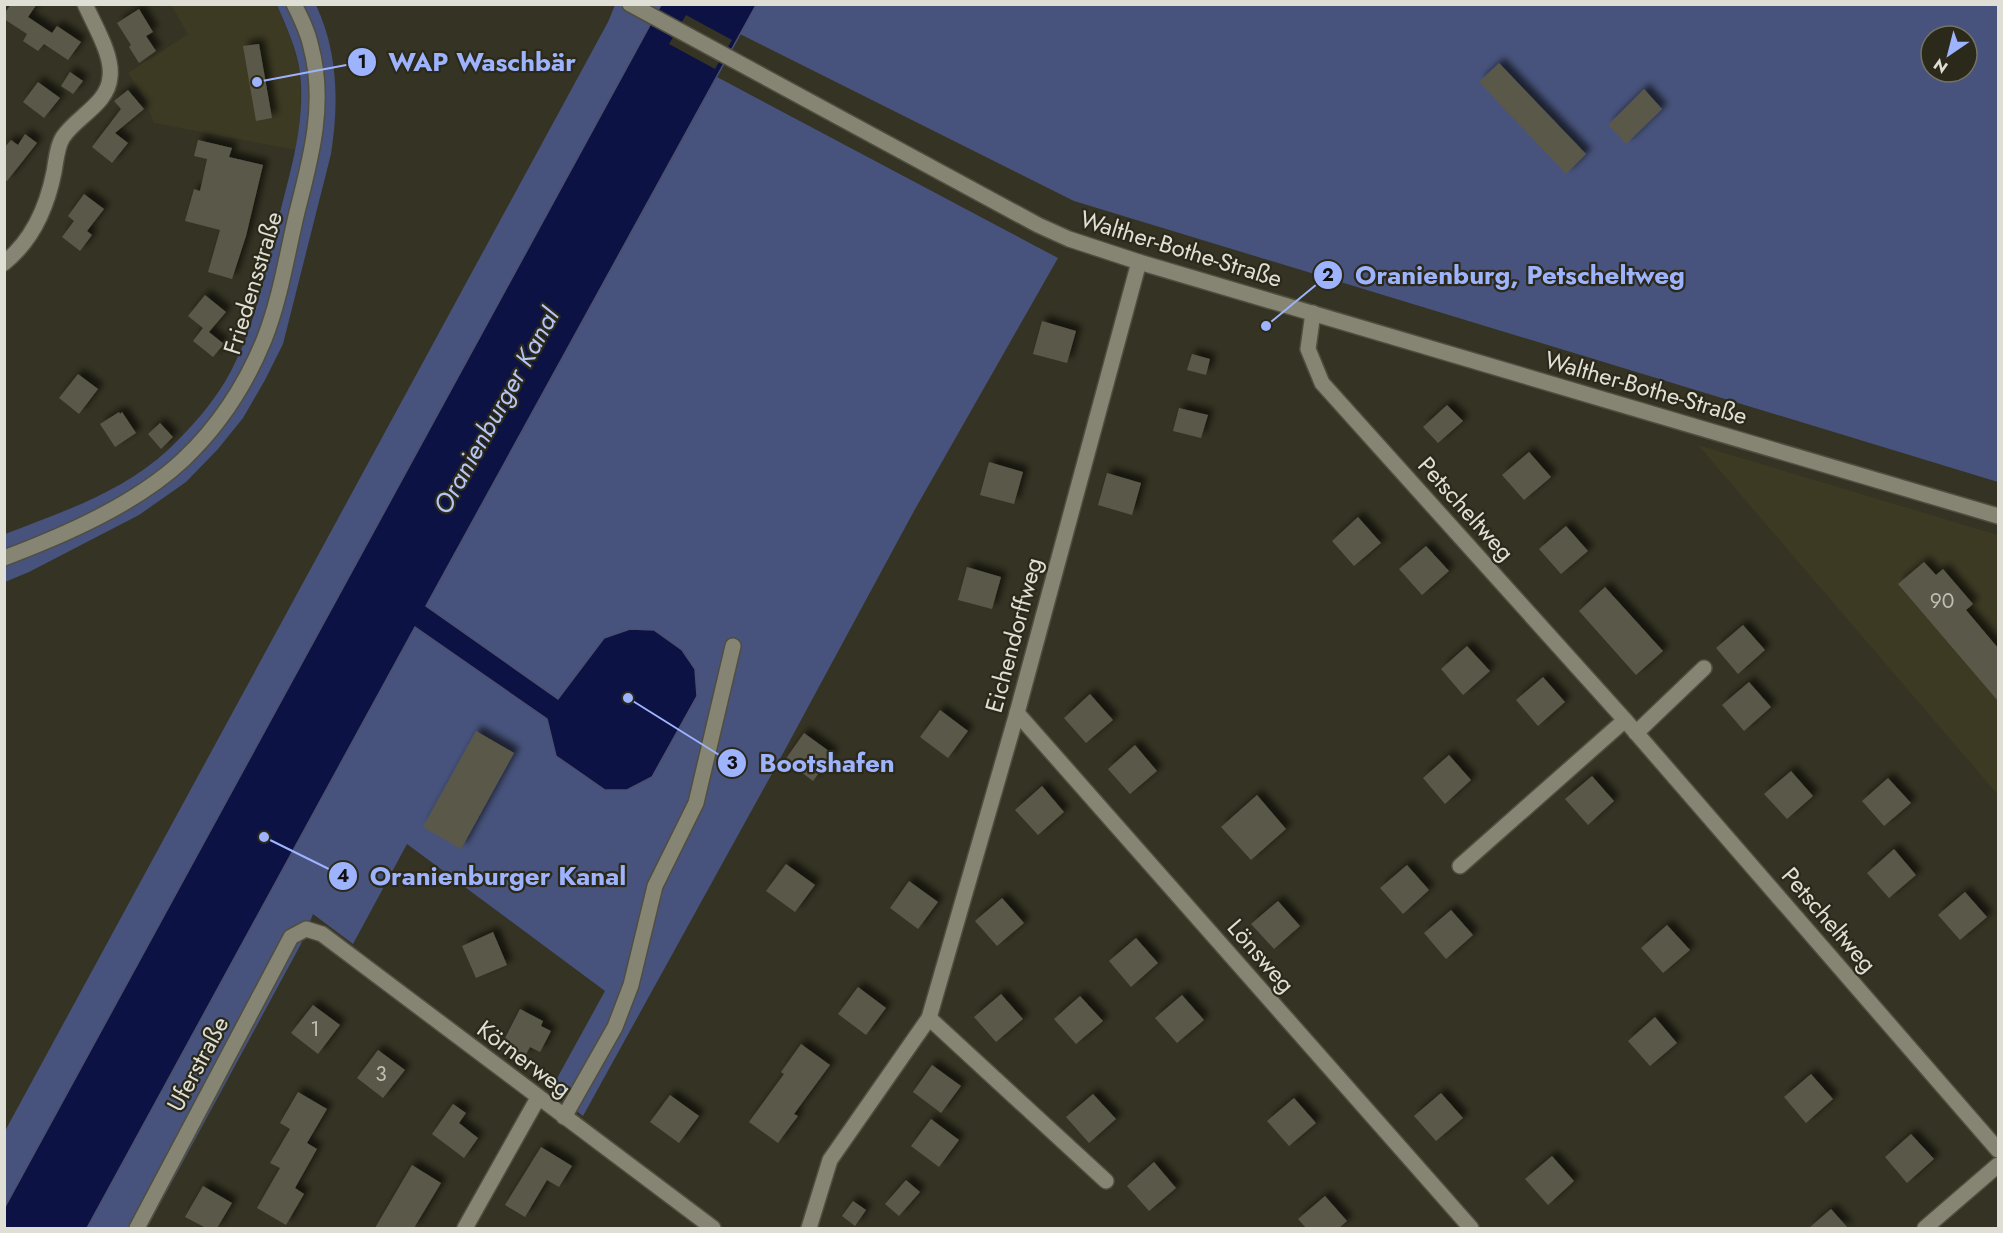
<svg xmlns="http://www.w3.org/2000/svg" width="2003" height="1233" viewBox="0 0 2003 1233" font-family="Jost,sans-serif">
	<style>
		.built { fill: #3c3a23 }
		.green { fill: #47537c; fill-rule: evenodd }
		.water { fill: #0d1244; stroke: #4c5070; stroke-width: 1.5 }
		.pier { fill: #353323 }
		.building { fill: #5a5948; filter: url(#shadow) }
		.lines { fill: none; stroke-linecap: round; stroke-linejoin: round }
		.minor-casing { stroke: #4f4e40; stroke-width: 18 }
		.minor { stroke: #868472; stroke-width: 15 }
		.labels { text-anchor: middle; stroke-width: 4.5; stroke-linejoin: round; paint-order: stroke }
		.number-label { font-size: 21px; fill: #bebeb2 }
		.street-label { font-size: 24px; fill: #e0dfd5; stroke: #2b291a }
		.water-label { font-size: 26px; font-style: italic; fill: #b5c5f8; stroke: #2b291a }
		.leader { fill: none; stroke: #9eb3fd; stroke-width: 2 }
		.callout-dot { fill: #9eb3fd; stroke: #2b291a; stroke-width: 2 }
		.mark-label { font-size: 18px; text-anchor: middle; font-weight: bold; fill: #111 }
		.callout-label { font-size: 26px; text-anchor: middle; font-weight: bold; fill: #9eb3fd; stroke: #2b291a; stroke-width: 4.5; stroke-linejoin: round; paint-order: stroke }
	</style>
	<defs>
		<filter id="shadow"><feDropShadow dx="5.5" dy="-5.5" stdDeviation="3" flood-color="#0009"/></filter>
	</defs>
	<rect width="100%" height="100%" fill="#353323"/>
	<!-- built -->
	<g class="built">
		<polygon points="171,5 277,5 292,42 300,72 301,115 296,150 154,123 144,98 128,73 188,34"/>
		<polygon points="1698,445 1998,535 1998,795"/>
	</g>
	<!-- green -->
	<g class="green">
		<path d="M756 4 1998 5V482L1074 201 740 34ZM1931 36H1967V72H1931Z"/>
		<path d="M277 5H316C338 52 339 103 331 154L283 344 265 380 243 418 218 449 186 482 139 515 29 572 5 582V534C62 512 123 492 169 449 192 427 216 400 231 371 255 325 265 275 277 225 289 175 306 125 300 73 297 49 286 26 277 5Z"/>
		<polygon points="615,5 661,5 5,1207 5,1131 608,22"/>
		<polygon points="717,77 1058,258 914,511 774,770 583,1116 550,1091 605,991 407,844 353,944 313,914 301,944 147,1228 87,1228 415,626 547,719 556,756 604,638 559,700 426,606"/>
	</g>
	<!-- water -->
	<polygon class="water" points="661,5 756,5 426,606 558,699 604,638 630,629 654,630 682,650 695,669 697,696 652,777 627,790 605,790 556,756 547,719 415,627 87,1228 5,1228 5,1207"/>
	<!-- pier -->
	<polygon class="pier" points="686,15 732,40 715,69 669,44"/>
	<!-- building -->
	<g class="building">
		<polygon points="11,4 37,4 28,17 52,33 57,26 81,42 68,60 44,44 38,51 23,41 27,34 4,19 4,14"/>
		<polygon points="139,9 153,32 146,36 156,51 139,63 129,47 131,45 117,23"/>
		<polygon points="259,44 272,118 256,121 243,46"/>
		<polygon points="1499,63 1586,154 1566,174 1479,82"/>
		<polygon points="70,72 83,81 73,94 61,86"/>
		<polygon points="38,82 60,98 44,118 23,102"/>
		<polygon points="1644,89 1662,109 1626,144 1608,125"/>
		<polygon points="128,90 144,109 115,133 128,143 112,163 92,147 121,109 114,101"/>
		<polygon points="25,134 37,143 7,181 4,179 4,148 11,140 18,145"/>
		<polygon points="198,140 232,148 229,157 263,165 246,236 232,279 208,272 220,230 185,221 194,189 200,191 207,159 194,156"/>
		<polygon points="84,194 104,209 87,231 92,235 80,251 62,237 74,221 68,216"/>
		<polygon points="205,295 226,312 209,332 224,344 213,357 193,341 203,328 188,316"/>
		<polygon points="1042,321 1076,331 1067,363 1033,354"/>
		<polygon points="1192,354 1210,359 1206,375 1187,370"/>
		<polygon points="78,374 98,389 79,414 59,398"/>
		<polygon points="1447,405 1463,421 1438,443 1423,427"/>
		<polygon points="1179,408 1208,415 1201,438 1173,431"/>
		<polygon points="119,412 120,414 122,412 136,433 115,447 100,424"/>
		<polygon points="160,423 173,437 161,449 148,434"/>
		<polygon points="1529,452 1551,477 1524,500 1502,475"/>
		<polygon points="989,462 1023,472 1014,504 980,495"/>
		<polygon points="1107,473 1141,483 1132,515 1098,505"/>
		<polygon points="1358,517 1381,543 1354,566 1332,541"/>
		<polygon points="1566,526 1588,551 1561,574 1539,549"/>
		<polygon points="1426,546 1449,571 1422,595 1399,569"/>
		<polygon points="1924,562 1936,575 1943,569 1973,604 1966,610 1998,648 1998,701 1898,584"/>
		<polygon points="967,567 1001,577 992,609 958,600"/>
		<polygon points="1605,587 1663,651 1636,675 1579,611"/>
		<polygon points="1743,625 1765,650 1738,674 1716,648"/>
		<polygon points="1467,646 1490,671 1463,695 1441,669"/>
		<polygon points="1543,677 1565,702 1538,726 1516,700"/>
		<polygon points="1749,682 1771,707 1744,731 1722,705"/>
		<polygon points="1090,694 1113,720 1086,743 1064,718"/>
		<polygon points="940,710 968,731 948,758 920,737"/>
		<polygon points="476,731 514,753 461,849 423,827"/>
		<polygon points="804,733 833,754 813,781 785,760"/>
		<polygon points="1135,745 1157,771 1130,794 1108,769"/>
		<polygon points="1449,755 1471,780 1445,804 1423,778"/>
		<polygon points="1791,771 1813,796 1787,819 1764,794"/>
		<polygon points="1592,776 1614,801 1588,825 1565,799"/>
		<polygon points="1888,778 1911,803 1884,826 1862,801"/>
		<polygon points="1042,786 1064,812 1038,835 1015,810"/>
		<polygon points="1257,795 1286,829 1251,860 1221,827"/>
		<polygon points="1894,849 1916,875 1889,898 1867,873"/>
		<polygon points="786,864 815,885 795,912 766,891"/>
		<polygon points="1407,865 1429,890 1403,914 1380,888"/>
		<polygon points="909,881 938,902 918,929 890,908"/>
		<polygon points="1965,892 1987,917 1960,940 1938,915"/>
		<polygon points="1002,898 1024,923 997,946 975,921"/>
		<polygon points="1278,901 1300,926 1274,949 1251,924"/>
		<polygon points="1451,910 1473,935 1446,959 1424,933"/>
		<polygon points="1667,925 1690,950 1663,973 1641,948"/>
		<polygon points="493,932 507,965 476,978 462,946"/>
		<polygon points="1136,938 1158,963 1131,987 1109,961"/>
		<polygon points="858,987 886,1008 866,1035 838,1014"/>
		<polygon points="1001,994 1023,1019 996,1042 974,1017"/>
		<polygon points="1182,995 1204,1020 1177,1043 1155,1018"/>
		<polygon points="1080,996 1103,1021 1076,1044 1054,1019"/>
		<polygon points="313,1005 340,1025 318,1054 291,1033"/>
		<polygon points="520,1009 543,1021 541,1026 551,1031 540,1052 530,1047 525,1056 502,1044"/>
		<polygon points="1655,1017 1677,1043 1650,1066 1628,1041"/>
		<polygon points="801,1044 830,1065 794,1114 798,1116 778,1143 749,1122 784,1074 781,1072"/>
		<polygon points="378,1050 405,1070 383,1098 357,1078"/>
		<polygon points="932,1065 961,1086 941,1113 913,1092"/>
		<polygon points="1811,1074 1833,1099 1806,1123 1784,1097"/>
		<polygon points="298,1092 327,1109 307,1143 317,1149 295,1188 304,1194 286,1225 257,1208 280,1168 270,1163 290,1129 280,1123"/>
		<polygon points="1441,1093 1463,1118 1436,1141 1414,1116"/>
		<polygon points="1093,1094 1116,1119 1089,1143 1066,1117"/>
		<polygon points="670,1095 699,1116 679,1143 650,1122"/>
		<polygon points="1294,1098 1316,1123 1289,1146 1267,1121"/>
		<polygon points="453,1104 466,1113 459,1123 478,1138 464,1158 432,1134"/>
		<polygon points="931,1119 959,1140 939,1167 911,1146"/>
		<polygon points="1911,1134 1934,1159 1907,1183 1885,1157"/>
		<polygon points="541,1147 572,1166 559,1187 547,1180 525,1217 505,1205"/>
		<polygon points="1552,1156 1574,1181 1548,1205 1525,1179"/>
		<polygon points="1154,1162 1176,1188 1149,1211 1127,1186"/>
		<polygon points="412,1165 441,1183 414,1228 375,1228"/>
		<polygon points="906,1180 920,1192 899,1216 885,1204"/>
		<polygon points="203,1186 232,1203 217,1228 206,1228 185,1217"/>
		<polygon points="1325,1196 1347,1221 1339,1228 1306,1228 1298,1219"/>
		<polygon points="853,1201 866,1210 855,1226 842,1216"/>
		<polygon points="1831,1209 1848,1228 1809,1228"/>
	</g>
	<g class="lines">
		<!-- minor casing -->
		<g class="minor-casing">
			<g id="minor">
				<polyline points="630,4 1038,225 1069,239 1139,262 1998,516"/>
				<path d="M4 263C33 240 47 207 54 172 56 161 57 146 63 137 77 116 108 104 110 77 113 55 94 25 85 4"/>
				<polyline points="1313,313 1308,349 1322,383 1625,720 1998,1150"/>
				<path d="M4 558C65 535 136 504 183 460 218 427 246 384 264 340 280 300 287 254 297 212 311 158 326 103 311 47 308 32 301 18 294 4"/>
				<polyline points="1017,713 1471,1228"/>
				<polyline points="1636,733 1704,668"/>
				<polyline points="1460,866 1625,720"/>
				<polyline points="929,1018 1106,1181"/>
				<polyline points="564,1117 615,1027 631,985 655,886 696,803 733,646"/>
				<polyline points="137,1228 291,937 306,929 322,934 713,1228"/>
				<polyline points="465,1228 538,1098"/>
				<polyline points="809,1228 830,1160 929,1018 1017,713 1139,262"/>
				<polyline points="1925,1228 1998,1165"/>
			</g>
		</g>
		<!-- minor -->
		<use href="#minor" class="minor"/>
	</g>
	<g class="labels">
		<!-- number labels -->
		<g class="number-label">
			<text x="1942" y="608">90</text>
			<text x="315" y="1036">1</text>
			<text x="381" y="1081">3</text>
		</g>
		<!-- street labels -->
		<g class="street-label">
			<text transform="translate(1181 249) rotate(17)" y="8">Walther-Bothe-Straße</text>
			<text transform="translate(253 283) rotate(-73)" y="8">Friedensstraße</text>
			<text transform="translate(1646 388) rotate(16)" y="8">Walther-Bothe-Straße</text>
			<text transform="translate(1466 509) rotate(48)" y="8">Petscheltweg</text>
			<text transform="translate(1014 635) rotate(-75)" y="8">Eichendorffweg</text>
			<text transform="translate(1829 920) rotate(49)" y="8">Petscheltweg</text>
			<text transform="translate(1261 956) rotate(49)" y="8">Lönsweg</text>
			<text transform="translate(524 1059) rotate(37)" y="8">Körnerweg</text>
			<text transform="translate(198 1064) rotate(-62)" y="8">Uferstraße</text>
		</g>
		<!-- water labels -->
		<g class="water-label">
			<text transform="translate(496 411) rotate(-61)" y="9">Oranienburger Kanal</text>
		</g>
	</g>
	<!-- callouts -->
	<path class="leader" d="M257 82L362 62M1266 326L1328 275M628 698L732 763M264 837L343 876"/>
	<g class="callout-dot">
		<circle cx="257" cy="82" r="6"/>
		<circle cx="1266" cy="326" r="6"/>
		<circle cx="628" cy="698" r="6"/>
		<circle cx="264" cy="837" r="6"/>
		<circle cx="362" cy="62" r="15"/>
		<circle cx="1328" cy="275" r="15"/>
		<circle cx="732" cy="763" r="15"/>
		<circle cx="343" cy="876" r="15"/>
	</g>
	<g class="mark-label">
		<text x="362" y="68">1</text>
		<text x="1328" y="281">2</text>
		<text x="732" y="769">3</text>
		<text x="343" y="882">4</text>
	</g>
	<g class="callout-label">
		<text x="482" y="71">WAP Waschbär</text>
		<text x="1520" y="284">Oranienburg, Petscheltweg</text>
		<text x="827" y="772">Bootshafen</text>
		<text x="498" y="885">Oranienburger Kanal</text>
	</g>
	<!-- border -->
	<rect width="2003" height="1233" fill="none" stroke="#e0dfd5" stroke-width="12"/>
	<!-- north arrow -->
	<g transform="translate(1949 54) rotate(215)"><circle r="28" fill="#2b291a" stroke="#737265" stroke-width="1.5"/>
	<path d="M0-4.5L10 22L0 15L-10 22Z" fill="#9eb3fd"/>
	<text y="-9" font-size="16" font-weight="bold" text-anchor="middle" fill="#e0dfd5">N</text>
	</g>
</svg>
